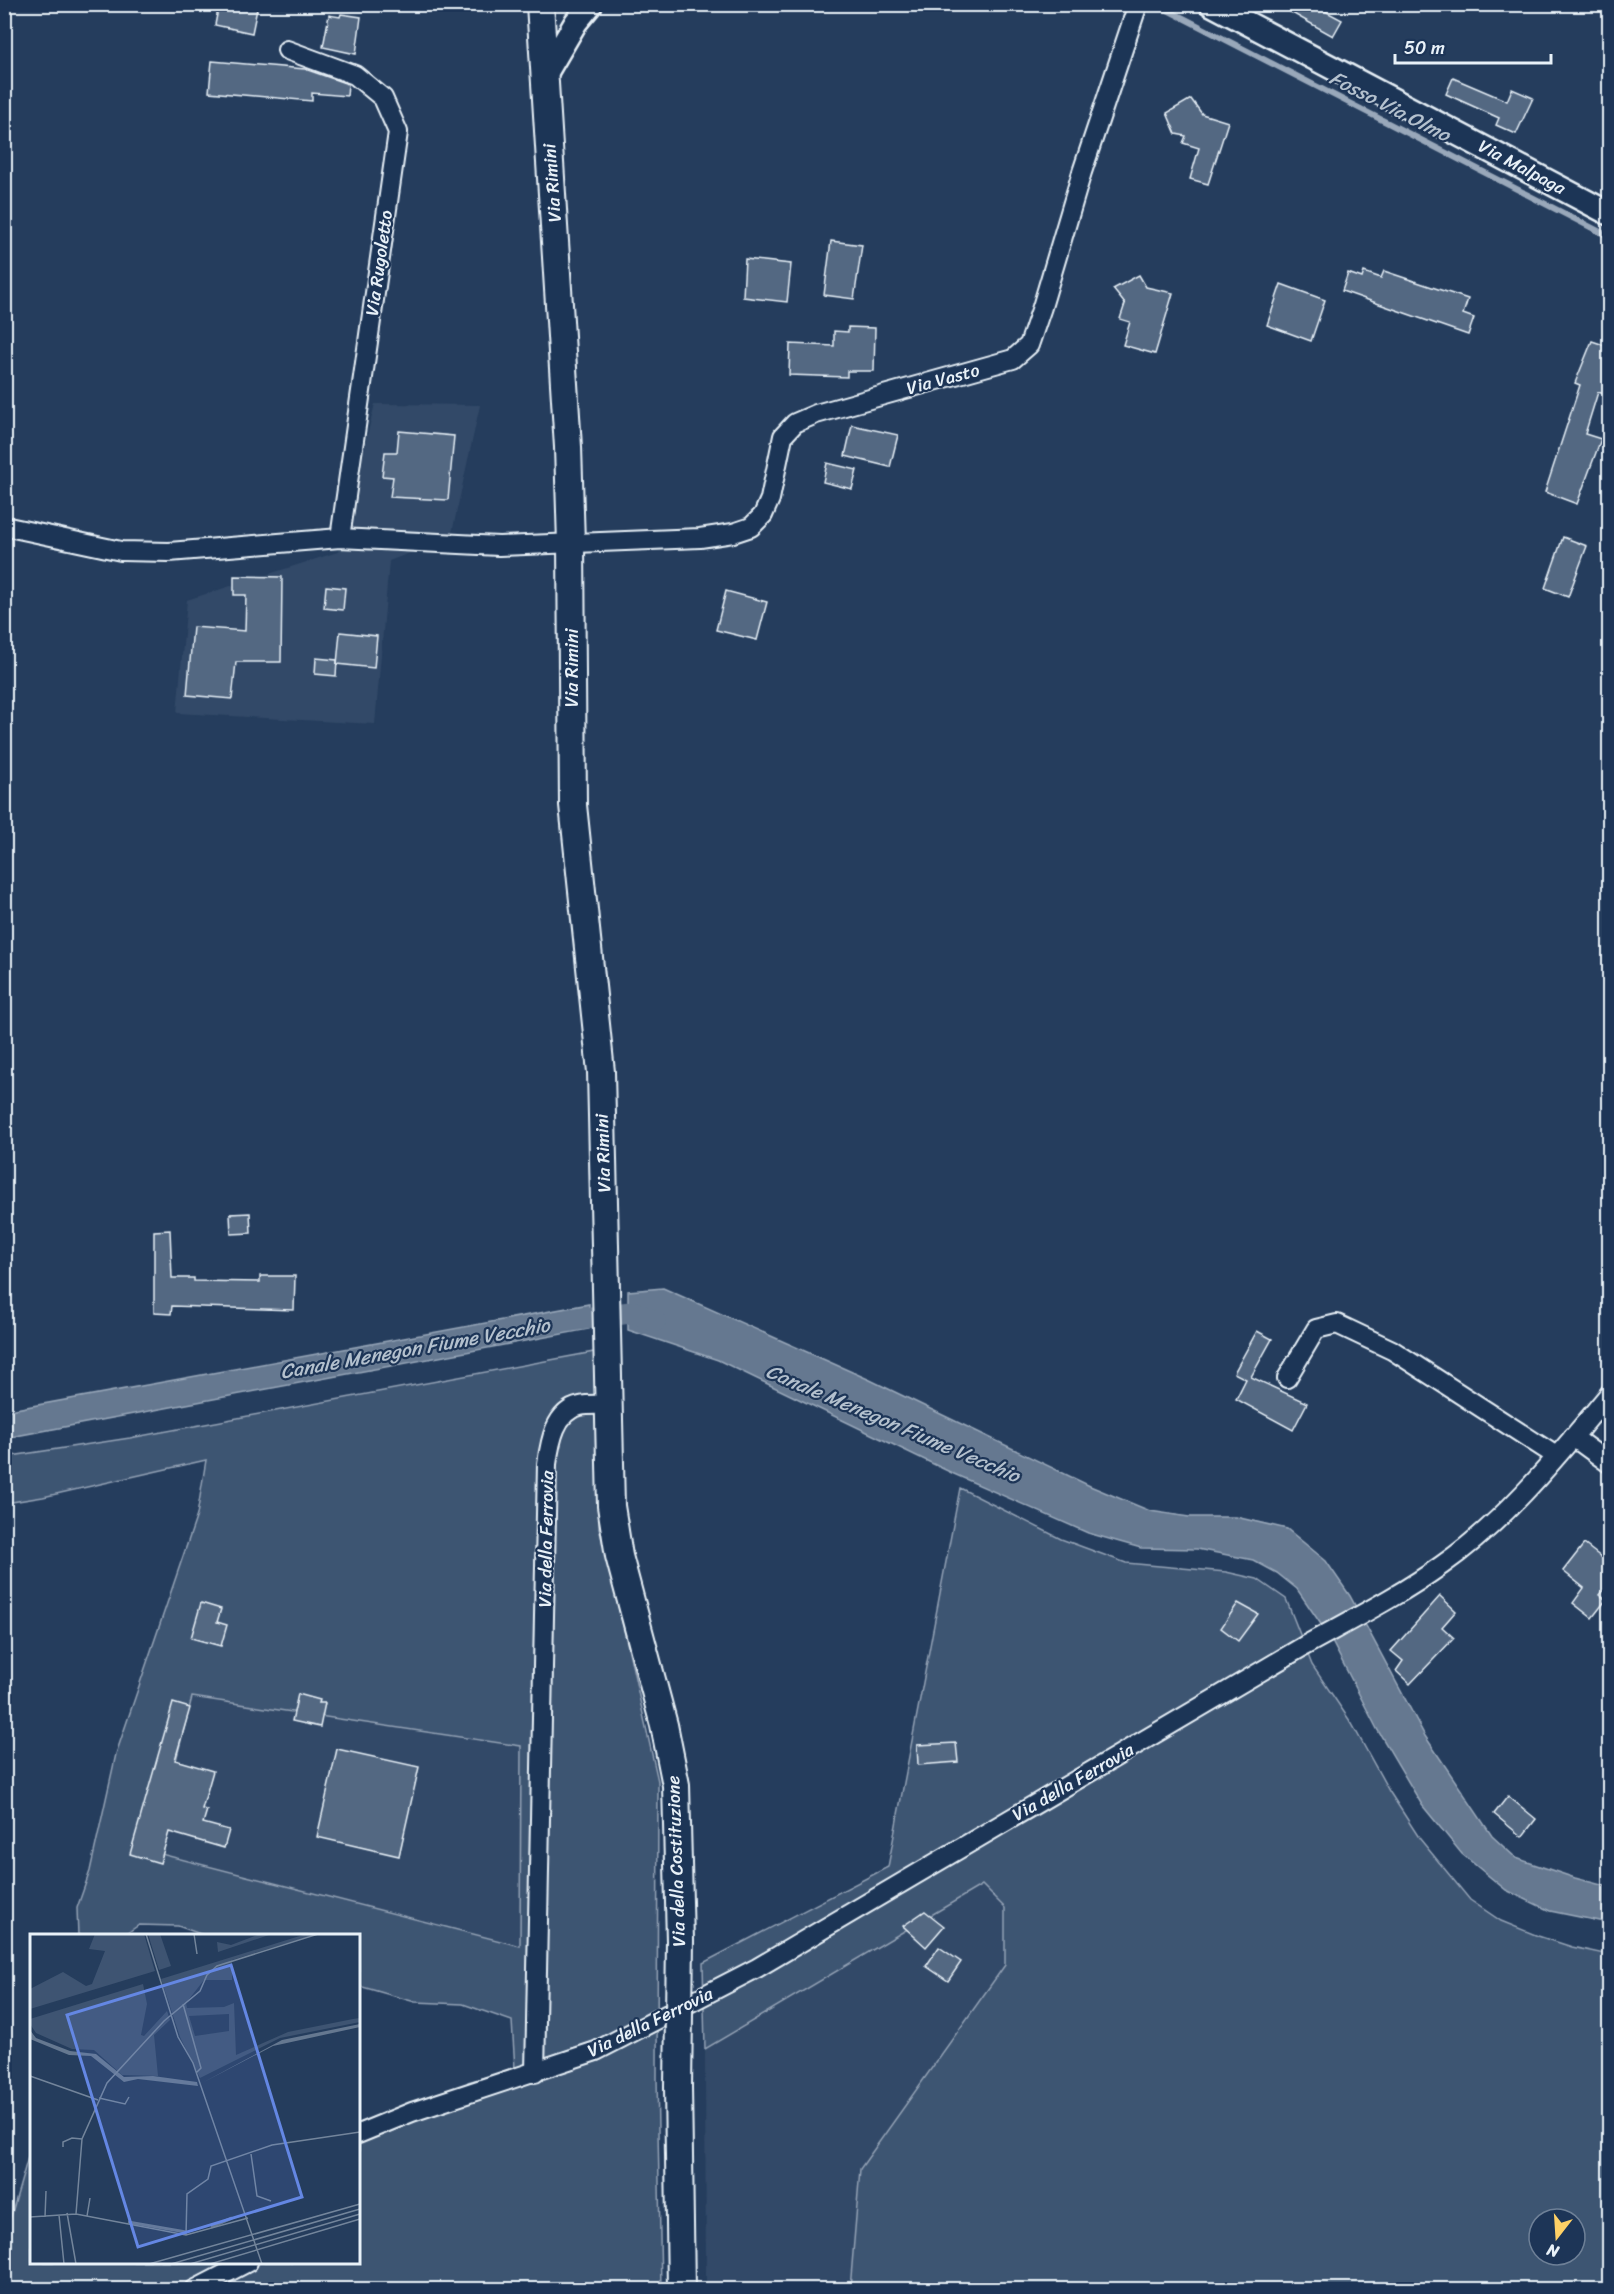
<svg xmlns="http://www.w3.org/2000/svg" width="1614" height="2294" viewBox="0 0 1614 2294" font-family="Sriracha,sans-serif">
	<style>
		.built { fill: #334a68 }
		.green { fill: #3e5472; stroke: #93a2b5; stroke-width: 1.5; fill-rule: evenodd }
		.water { fill: #657890; stroke: #99a8ba; stroke-width: 1.5 }
		.lines { fill: none; stroke-linecap: round; stroke-linejoin: round }
		.stream { stroke: #99a8ba; stroke-width: 6 }
		.canal { stroke: #657890; stroke-width: 22 }
		.building { fill: #536782; stroke: #e8f1f8; stroke-width: 1.5 }
		.minor-casing { stroke: #e8f1f8; stroke-width: 22 }
		.tertiary-casing { stroke: #e8f1f8; stroke-width: 27 }
		.secondary-casing { stroke: #e8f1f8; stroke-width: 30 }
		.minor { stroke: #1d3557; stroke-width: 18 }
		.tertiary { stroke: #1d3557; stroke-width: 22 }
		.secondary { stroke: #1d3557; stroke-width: 26 }
		.secondary-bridge-casing { stroke: #e8f1f8; stroke-width: 30; stroke-linecap: butt }
		.secondary-bridge { stroke: #1d3557; stroke-width: 26 }
		.labels { text-anchor: middle; stroke-width: 4.5; stroke-linejoin: round; paint-order: stroke }
		.street-label { font-size: 18px; fill: #e8f1f8; stroke: #1d3557 }
		.water-label { font-size: 20px; font-style: italic; fill: #b4c1ce; stroke: #1d3557 }
		.inset-river { fill: none; stroke: #657890; stroke-width: 3 }
		.inset-road { fill: none; stroke: #73859b; stroke-width: 1.5 }
		.view { fill: #6487e3; fill-opacity: 0.15; stroke: #6487e3; stroke-width: 3 }
		.inset-edge { fill: none; stroke: #e8f1f8; stroke-width: 3 }
	</style>
	<rect width="100%" height="100%" fill="#253d5d"/>
	<filter id="ink" filterUnits="userSpaceOnUse"><feTurbulence type="fractalNoise" baseFrequency=".0167" numOctaves="2"/><feDisplacementMap in="SourceGraphic" scale="12" xChannelSelector="R" yChannelSelector="G"/><feConvolveMatrix kernelMatrix="1 2 1 2 8 2 1 2 1" color-interpolation-filters="sRGB"/></filter>
	<g filter="url(#ink)">
		<!-- built -->
		<g class="built">
			<polygon points="375,404 480,405 451,537 389,561 375,724 177,713 187,600 338,552"/>
			<polygon points="191,1697 521,1746 520,1946 153,1852"/>
			<polygon points="982,1885 1005,1908 1005,1965 860,2169 850,2289 706,2289 705,2049"/>
		</g>
		<!-- green -->
		<g class="green">
			<path d="M594 1352 599 1460V1528L626 1638 658 1781 657 2078 661 2289H5V2237L31 2147 32 2262H358L359 2142 463 2091 468 2082 515 2069 512 2021 463 2004 415 2002 359 1986 358 1936H206L178 1926 139 1925 124 1935H78L77 1908 90 1871 116 1754 197 1515 206 1460 43 1497 5 1503V1457L130 1438ZM192 1697 521 1746 520 1946 153 1852Z"/>
			<path d="M960 1488 1061 1539 1126 1563 1226 1572 1257 1579 1286 1599 1312 1665 1352 1724 1389 1791 1420 1839 1470 1900 1501 1921 1538 1936 1572 1947 1609 1955V2289H850L860 2169 1005 1965V1908L982 1885 705 2049 703 1963 888 1867ZM1539 2219H1575V2255H1539Z"/>
		</g>
		<!-- water -->
		<g class="water">
			<polygon points="663,1288 870,1380 1090,1486 1150,1511 1189,1517 1236,1517 1287,1529 1326,1561 1350,1596 1425,1736 1492,1836 1516,1858 1575,1878 1609,1887 1609,1923 1550,1911 1506,1890 1462,1854 1422,1805 1377,1729 1329,1636 1297,1589 1277,1573 1253,1560 1197,1549 1141,1548 1088,1533 954,1474 718,1360 628,1330 628,1291"/>
			<polygon points="589,1304 589,1329 5,1438 5,1411"/>
		</g>
		<g class="lines">
			<!-- stream -->
			<polyline class="stream" points="1156,4 1610,237"/>
			<!-- canal -->
			<polyline class="canal" points="558,1322 634,1312 655,1321"/>
		</g>
		<!-- building -->
		<g class="building">
			<polygon points="219,4 258,4 252,33 215,25"/>
			<polygon points="1276,4 1312,4 1342,20 1333,36"/>
			<polygon points="341,14 361,17 356,54 323,47 329,15 340,17"/>
			<polygon points="212,61 305,69 348,84 347,96 312,93 312,101 209,92"/>
			<polygon points="1453,78 1507,101 1512,89 1533,98 1516,134 1496,125 1499,118 1446,94"/>
			<polygon points="1191,99 1202,114 1228,122 1208,184 1190,179 1199,148 1183,143 1186,136 1176,134 1167,113"/>
			<polygon points="831,241 862,245 854,299 824,295"/>
			<polygon points="745,259 791,264 787,302 743,297"/>
			<polygon points="1384,271 1468,299 1463,314 1474,318 1468,335 1342,291 1348,273 1362,278 1364,272 1381,278"/>
			<polygon points="1139,275 1146,287 1173,293 1155,354 1123,345 1130,322 1120,319 1125,304 1113,289"/>
			<polygon points="1281,284 1325,300 1311,341 1267,325"/>
			<polygon points="848,327 875,328 874,371 847,371 847,377 789,375 790,344 834,346 834,331 848,332"/>
			<polygon points="1592,341 1610,347 1610,396 1598,392 1585,434 1601,439 1577,504 1545,492 1580,385 1575,383"/>
			<polygon points="852,425 898,435 890,467 845,456"/>
			<polygon points="399,431 454,436 448,500 390,497 393,477 382,476 385,452 397,452"/>
			<polygon points="827,463 857,470 852,489 823,482"/>
			<polygon points="1563,537 1587,546 1568,597 1545,588"/>
			<polygon points="234,576 282,577 281,662 236,662 232,699 187,695 193,627 245,631 246,595 234,595"/>
			<polygon points="326,586 345,588 343,610 324,608"/>
			<polygon points="726,591 767,602 757,640 716,630"/>
			<polygon points="340,632 377,636 374,668 337,664"/>
			<polygon points="316,658 337,660 336,676 315,674"/>
			<polygon points="250,1213 251,1233 231,1234 230,1214"/>
			<polygon points="170,1230 172,1278 194,1278 194,1281 260,1282 260,1276 295,1276 294,1310 172,1306 171,1314 154,1313 154,1231"/>
			<polygon points="1257,1331 1272,1339 1251,1377 1307,1403 1293,1430 1236,1399 1246,1379 1234,1373"/>
			<polygon points="1584,1544 1610,1564 1610,1583 1600,1595 1606,1600 1592,1618 1573,1603 1584,1588 1563,1571"/>
			<polygon points="1440,1596 1456,1611 1442,1627 1454,1638 1410,1684 1396,1671 1403,1661 1391,1651"/>
			<polygon points="201,1603 221,1609 217,1622 227,1625 221,1646 191,1638"/>
			<polygon points="1238,1603 1258,1614 1238,1641 1221,1628"/>
			<polygon points="298,1694 320,1700 319,1703 325,1703 320,1727 292,1721"/>
			<polygon points="173,1703 190,1708 175,1760 213,1771 202,1809 207,1810 203,1823 229,1830 224,1848 169,1832 160,1863 130,1854"/>
			<polygon points="956,1743 958,1762 918,1765 917,1745"/>
			<polygon points="337,1749 419,1767 399,1856 317,1837"/>
			<polygon points="1508,1796 1536,1819 1522,1837 1494,1814"/>
			<polygon points="925,1911 944,1926 926,1947 903,1926"/>
			<polygon points="939,1947 961,1962 948,1981 926,1966"/>
		</g>
		<g class="lines">
			<!-- minor casing -->
			<g class="minor-casing">
				<g id="minor">
					<polyline points="287,50 355,75 383,98 398,132 340,538"/>
					<polyline points="4,526 121,551 169,552 340,538 499,546 700,538 733,533 751,527 763,515 770,499 783,436 795,423 816,414 1013,359 1029,345 1042,307 1082,172 1138,4"/>
					<polyline points="1287,1378 1316,1329 1337,1324 1392,1350 1556,1456"/>
					<polyline points="1573,1437 1610,1464"/>
					<path d="M535 2073 547 1464C550 1442 555 1411 580 1406 589 1404 600 1405 609 1405"/>
					<path d="M358 2134 412 2112 596 2051 757 1968 1304 1646C1351 1620 1399 1596 1442 1565 1508 1519 1559 1454 1610 1393"/>
					<polyline points="194,2290 248,2262"/>
				</g>
			</g>
			<!-- tertiary casing -->
			<g class="tertiary-casing">
				<g id="tertiary">
					<polyline points="1211,4 1610,214"/>
					<polyline points="545,75 576,22 591,4"/>
				</g>
			</g>
			<!-- secondary casing -->
			<g class="secondary-casing">
				<polyline id="secondary" points="540,4 568,447 571,543 573,805 601,1072 611,1506 619,1556 664,1725 676,1785 680,1941"/>
			</g>
			<!-- minor -->
			<use href="#minor" class="minor"/>
			<!-- tertiary -->
			<use href="#tertiary" class="tertiary"/>
			<!-- secondary -->
			<use href="#secondary" class="secondary"/>
			<!-- secondary-bridge casing -->
			<g class="secondary-bridge-casing">
				<polyline id="secondary-bridge" points="680,1941 678,2087 681,2290"/>
			</g>
			<!-- secondary-bridge -->
			<use href="#secondary-bridge" class="secondary-bridge"/>
		</g>
	</g>
	<g class="labels">
		<!-- street labels -->
		<g class="street-label">
			<text transform="translate(1522 167) rotate(28)" y="6">Via Malpaga</text>
			<text transform="translate(552 183) rotate(-94)" y="6">Via Rimini</text>
			<text transform="translate(379 263) rotate(-82)" y="6">Via Rugoletto</text>
			<text transform="translate(943 379) rotate(-15)" y="6">Via Vasto</text>
			<text transform="translate(572 668) rotate(-90)" y="6">Via Rimini</text>
			<text transform="translate(603 1153) rotate(-92)" y="6">Via Rimini</text>
			<text transform="translate(546 1539) rotate(-89)" y="6">Via della Ferrovia</text>
			<text transform="translate(1073 1782) rotate(-30)" y="6">Via della Ferrovia</text>
			<text transform="translate(676 1861) rotate(-92)" y="6">Via della Costituzione</text>
			<text transform="translate(650 2022) rotate(-26)" y="6">Via della Ferrovia</text>
		</g>
		<!-- water labels -->
		<g class="water-label">
			<text transform="translate(1390 106) rotate(27)" y="7">Fosso Via Olmo</text>
			<text transform="translate(415 1348) rotate(-10)" y="7">Canale Menegon Fiume Vecchio</text>
			<text transform="translate(893 1423) rotate(23)" y="7">Canale Menegon Fiume Vecchio</text>
		</g>
	</g>
	<!-- overview -->
	<g transform="translate(30 1934)">
		<rect width="330" height="330" fill="#253d5d"/>
		<path d="M65 0H114L125 37 0 75V55L33 38 56 52 62 50 75 17 59 15ZM118 0H130L141 32 129 36ZM230 0H242L188 18 187 8 201 11ZM276 0H287L202 26V46H174L156 69 157 74 194 73 204 69 206 121 258 98 323 85 330 84V88L250 104 170 144 150 103 131 45ZM199 80V97L165 102 159 82ZM113 50 117 70 111 101 114 102 137 77 140 86 124 101 128 142 92 141 64 116 42 115 6 99 0 90V85Z" fill="#3e5472" fill-rule="evenodd"/>
		<path d="M330 90V93L243 112 172 149 252 106ZM0 96 6 104 40 117 66 120 94 143 123 142 167 148 168 152 108 145 94 148 61 122 39 121 0 105Z" fill="#657890"/>
		<path class="inset-river" d="M98 288 156 298M181 293 202 284"/>
		<path class="inset-road" d="M116 0 148 103 163 129 232 330M164 0 167 20M153 70 171 134 166 139M0 142 68 166M69 164 95 170 99 163M33 213V208L42 204 52 205M221 220 227 262 241 267M37 279 46 330M46 280 52 205 77 149 134 87 170 57 177 41 187 32 288 0M29 281 34 330M57 282 60 264M0 283 46 280 156 301 218 284M15 283 16 257M156 301 157 260 178 245 181 232 242 211 330 198M119 330 330 270M141 330 330 275M160 330 330 280M180 330 330 285"/>
		<path class="view" d="M201 31 272 263 108 313 37 81Z"/>
		<rect width="330" height="330" class="inset-edge"/>
	</g>
	<!-- margin -->
	<rect width="1614" height="2294" fill="none" stroke="#1d3557" stroke-width="24"/>
	<rect x="12" y="12" width="1590" height="2270" fill="none" stroke="#e8f1f8" stroke-width="2" filter="url(#ink)"/>
	<!-- north arrow -->
	<g transform="translate(1557 2237) rotate(197)"><circle r="28" fill="#1d3557" stroke="#6e8097" stroke-width="1.5"/>
	<path d="M0-4.5L10 22L0 15L-10 22Z" fill="#ffd166"/>
	<text y="-9" font-size="16" font-weight="bold" text-anchor="middle" fill="#e8f1f8">N</text>
	</g>
	<!-- scale -->
	<path d="M1395 54v9h156v-9" fill="none" stroke="#e8f1f8" stroke-width="3"/>
	<text x="1404" y="54" font-size="18" fill="#e8f1f8" stroke="#1d3557" stroke-width="4.5" paint-order="stroke">50 m</text>
</svg>
